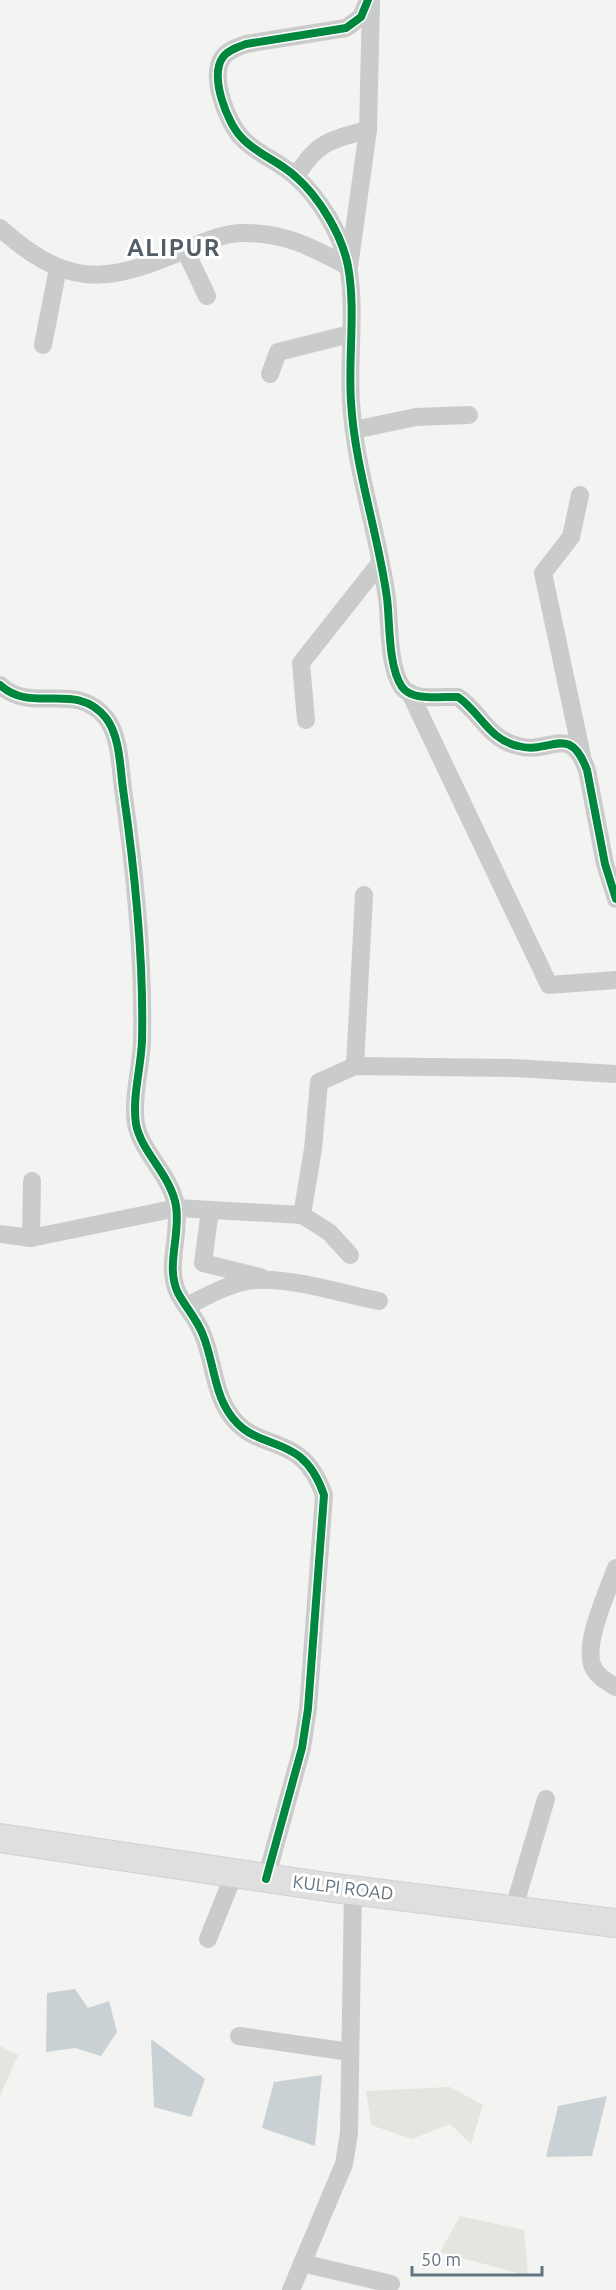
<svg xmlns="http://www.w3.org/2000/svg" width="616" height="2290" viewBox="0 0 616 2290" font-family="Ubuntu,sans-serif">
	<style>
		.green { fill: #e2e6df }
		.water { fill: #cad1d4 }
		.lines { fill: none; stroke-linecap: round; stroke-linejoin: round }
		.primary-casing { stroke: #d0d1d0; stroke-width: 30 }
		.minor { stroke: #cacccc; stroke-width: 18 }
		.primary { stroke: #dfdfe0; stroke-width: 28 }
		.cycleway-casing { stroke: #fff; stroke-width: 11 }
		.cycleway { stroke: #00873e; stroke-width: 8 }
		.labels { text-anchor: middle; stroke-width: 6; stroke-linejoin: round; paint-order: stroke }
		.street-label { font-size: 18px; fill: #637482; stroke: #fff }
		.district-label { font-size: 24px; font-weight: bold; letter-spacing: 1.5px; fill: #515d67; stroke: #fff }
	</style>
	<rect width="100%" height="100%" fill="#f3f3f1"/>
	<!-- green -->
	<g class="green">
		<polygon points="0,2046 18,2055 0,2096"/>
		<polygon points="450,2087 483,2105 471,2144 450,2124 412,2139 371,2125 366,2091"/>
		<polygon points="460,2216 524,2230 528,2276 440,2252"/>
	</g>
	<!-- water -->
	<g class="water">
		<polygon points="75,1989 88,2008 109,2001 117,2032 101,2056 75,2048 46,2052 47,1993"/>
		<polygon points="151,2039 205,2079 191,2117 154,2107"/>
		<polygon points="322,2075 315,2146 262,2128 274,2082"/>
		<polygon points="607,2096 592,2156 546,2157 558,2106"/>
	</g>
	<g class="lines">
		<!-- primary casing -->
		<g class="primary-casing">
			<polyline id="primary" points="0,1838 327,1887 616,1923"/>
		</g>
		<!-- minor -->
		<g class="minor">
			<path d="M368 0 361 17 346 28 246 44C238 47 228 50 223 57 209 76 227 122 241 137 256 154 279 161 296 177 319 197 342 235 348 266 356 310 348 357 351 402 355 469 378 532 387 598 390 622 388 667 402 687 413 702 442 696 458 697 481 713 488 739 518 746 551 755 569 722 587 770L605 864 616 899"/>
			<path d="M296 177C316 142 332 139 368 130"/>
			<path d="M0 228C65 286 103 285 180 252 200 244 219 234 241 233 284 232 312 247 349 267L368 130 371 2"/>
			<polyline points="185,250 207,296"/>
			<polyline points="43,345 58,268"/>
			<polyline points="270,374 278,352 350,334"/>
			<polyline points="354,430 416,417 469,415"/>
			<polyline points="580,495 571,537 543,573 582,756"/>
			<path d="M0 685C32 715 76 680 106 718 120 736 120 767 123 789 135 872 144 957 142 1041 141 1068 132 1097 136 1124 141 1152 171 1175 176 1206 181 1235 165 1266 178 1293 186 1308 197 1319 203 1335 213 1359 214 1391 229 1413 257 1456 301 1428 324 1495L308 1709 302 1748 266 1879"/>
			<polyline points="410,693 549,985 616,980"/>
			<polyline points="306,720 301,663 380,563"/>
			<polyline points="355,1066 364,895"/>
			<polyline points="210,1210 203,1263 260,1277"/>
			<polyline points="302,1215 329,1232 350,1255"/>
			<polyline points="0,1234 31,1238 177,1208 302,1215 313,1149 319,1082 355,1066 514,1068 616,1074"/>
			<polyline points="31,1238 32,1181"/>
			<path d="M187 1306C209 1295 231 1282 256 1280 290 1277 344 1294 379 1301"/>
			<path d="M616 1568C608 1591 581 1647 594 1669 599 1678 608 1682 616 1687"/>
			<polyline points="513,1911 546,1799"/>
			<polyline points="208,1939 234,1874"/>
			<polyline points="239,2036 350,2052"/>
			<polyline points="302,2263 391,2284"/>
			<polyline points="291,2290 344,2164 349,2133 353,1890"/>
		</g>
		<!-- primary -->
		<use href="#primary" class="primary"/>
		<!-- cycleway casing -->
		<g class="cycleway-casing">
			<g id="cycleway">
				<path d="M368 0 361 17 346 28 246 44C238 47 228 50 223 57 209 76 227 122 241 137 256 154 279 161 296 177 319 197 342 235 348 266 356 310 348 357 351 402 355 469 378 532 387 598 390 622 388 667 402 687 413 702 442 696 458 697 481 713 488 739 518 746 551 755 569 722 587 770L605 864 616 899"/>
				<path d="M0 685C32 715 76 680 106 718 120 736 120 767 123 789 135 872 144 957 142 1041 141 1068 132 1097 136 1124 141 1152 171 1175 176 1206 181 1235 165 1266 178 1293 186 1308 197 1319 203 1335 213 1359 214 1391 229 1413 257 1456 301 1428 324 1495L308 1709 302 1748 266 1879"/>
			</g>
		</g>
		<!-- cycleway -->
		<use href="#cycleway" class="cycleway"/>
	</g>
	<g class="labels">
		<!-- street labels -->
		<g class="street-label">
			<text transform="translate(343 1888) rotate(7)" y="6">KULPI ROAD</text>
		</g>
		<!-- district labels -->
		<g class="district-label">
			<text x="174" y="256">ALIPUR</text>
		</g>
	</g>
	<!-- scale -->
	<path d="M412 2266v9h130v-9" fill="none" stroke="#637482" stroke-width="3"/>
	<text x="421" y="2266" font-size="18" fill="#637482" stroke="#ffffff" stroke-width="4.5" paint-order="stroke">50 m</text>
</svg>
